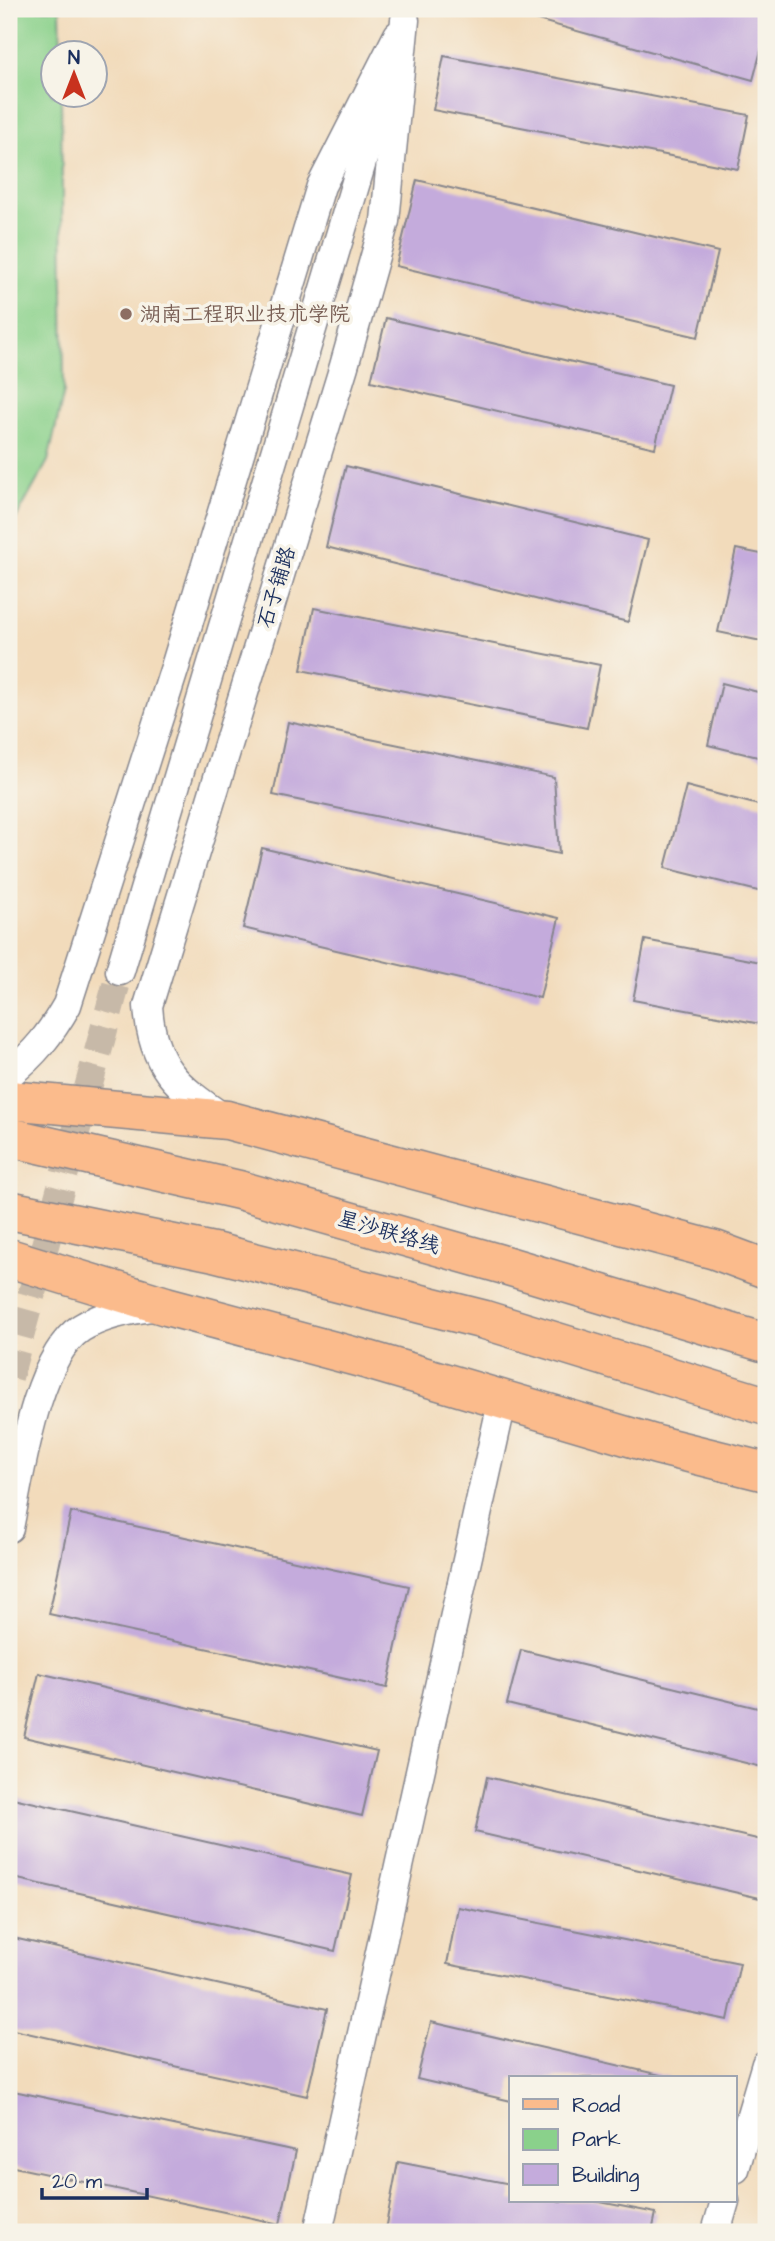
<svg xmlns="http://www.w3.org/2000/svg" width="775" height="2241" viewBox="0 0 775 2241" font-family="'Architects Daughter','LXGW WenKai TC',sans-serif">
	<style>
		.green { fill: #8ad18b; stroke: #528074; stroke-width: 2 }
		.building { fill: #c4abdc }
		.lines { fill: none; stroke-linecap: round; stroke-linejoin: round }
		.street-tunnel { stroke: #c7b9a8; stroke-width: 28; stroke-dasharray: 28 14; stroke-linecap: butt }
		.street-casing { stroke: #86858c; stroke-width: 31 }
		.primary-casing { stroke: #86858c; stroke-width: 41 }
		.highway-casing { stroke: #86858c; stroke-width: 41 }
		.street { stroke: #fff; stroke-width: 28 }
		.primary { stroke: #fbbb8c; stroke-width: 38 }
		.highway { stroke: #fbbb8c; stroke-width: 38 }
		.education-dot { fill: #8d6e63; stroke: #f7f3e8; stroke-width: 2.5 }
		.labels { text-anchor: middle; stroke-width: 7; stroke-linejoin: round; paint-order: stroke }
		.education-label { font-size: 21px; fill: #785e54; stroke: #f7f3e8; text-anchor: start }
		.street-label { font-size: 21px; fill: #1b2f5e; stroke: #f7f3e8 }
	</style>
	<rect width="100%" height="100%" fill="#f7f3e8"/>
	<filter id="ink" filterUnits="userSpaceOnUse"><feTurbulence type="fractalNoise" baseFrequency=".0143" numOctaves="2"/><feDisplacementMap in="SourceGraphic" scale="14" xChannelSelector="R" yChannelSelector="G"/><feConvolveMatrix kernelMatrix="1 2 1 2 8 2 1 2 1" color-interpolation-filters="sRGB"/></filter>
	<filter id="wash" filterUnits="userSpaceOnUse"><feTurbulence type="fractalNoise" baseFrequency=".00686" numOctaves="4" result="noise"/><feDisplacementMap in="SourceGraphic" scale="28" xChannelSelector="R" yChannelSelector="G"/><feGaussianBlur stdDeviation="1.57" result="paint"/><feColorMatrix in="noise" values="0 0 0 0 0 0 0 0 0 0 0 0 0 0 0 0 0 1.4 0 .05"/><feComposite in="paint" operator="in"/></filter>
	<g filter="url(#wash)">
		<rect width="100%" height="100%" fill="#f2dbbb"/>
		<!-- green -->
		<polygon class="green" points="9,9 60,9 61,52 52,52 52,94 61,95 64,391 48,461 9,531"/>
		<g id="blocks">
			<!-- building -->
			<g class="building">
				<polygon points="498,9 766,9 766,32 753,80"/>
				<polygon points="444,56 749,115 738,169 433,110"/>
				<polygon points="417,180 718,252 698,337 396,266"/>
				<polygon points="386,318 670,385 655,448 371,381"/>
				<polygon points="346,466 648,540 628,622 326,547"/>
				<polygon points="736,549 766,555 766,642 718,632"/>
				<polygon points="314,608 600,665 587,728 301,670"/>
				<polygon points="722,683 766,694 766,759 708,745"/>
				<polygon points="288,722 554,777 559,854 273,795"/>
				<polygon points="686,786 766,807 766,893 665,868"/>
				<polygon points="262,848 559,918 540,998 243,928"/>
				<polygon points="645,940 766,963 766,1025 633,1000"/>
				<polygon points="71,1512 409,1586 387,1688 49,1614"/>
				<polygon points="521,1650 766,1710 766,1768 507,1704"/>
				<polygon points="39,1673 377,1751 362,1816 24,1737"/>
				<polygon points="487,1777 766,1841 766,1889 764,1899 475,1832"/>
				<polygon points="13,1798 352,1875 335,1951 9,1877 9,1819"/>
				<polygon points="458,1907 740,1963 728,2020 447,1964"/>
				<polygon points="9,1937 327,2009 307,2096 9,2029"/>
				<polygon points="431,2022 669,2077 669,2078 511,2078 511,2101 417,2079"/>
				<polygon points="9,2090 296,2151 280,2224 9,2166"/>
				<polygon points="398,2162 511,2184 511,2201 595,2201 656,2213 652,2232 398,2232 385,2230"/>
			</g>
		</g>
	</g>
	<g filter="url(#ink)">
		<use href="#blocks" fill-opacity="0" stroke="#86858c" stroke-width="2"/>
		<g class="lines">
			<!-- street-tunnel -->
			<polyline class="street-tunnel" points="9,1377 120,971"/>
			<!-- street casing -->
			<g class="street-casing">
				<g id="street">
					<polyline points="120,971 382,95"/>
					<path d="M9 1074C35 1054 51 1033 67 1005L175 667 321 186 398 35"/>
					<path d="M225 1119C176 1086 152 1067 148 1006L344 366 385 221 405 20"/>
					<path d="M9 1528C20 1476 35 1358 81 1328 104 1314 132 1309 159 1306"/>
					<polyline points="735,2169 766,2064"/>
					<polyline points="318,2232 503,1398"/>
					<polyline points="716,2232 725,2201"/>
				</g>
			</g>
			<!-- primary casing -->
			<g class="primary-casing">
				<g id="primary">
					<polyline points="9,1100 227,1120 715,1250 766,1269"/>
					<polyline points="9,1258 166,1306 368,1360 657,1445 766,1472"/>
				</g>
			</g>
			<!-- highway casing -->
			<g class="highway-casing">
				<g id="highway">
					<polyline points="9,1137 239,1190 508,1266 766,1343"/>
					<polyline points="9,1210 214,1252 485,1320 766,1406"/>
				</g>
			</g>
			<!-- street -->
			<use href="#street" class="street"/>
			<!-- primary -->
			<use href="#primary" class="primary"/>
			<!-- highway -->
			<use href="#highway" class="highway"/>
		</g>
	</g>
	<!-- markers -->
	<circle class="education-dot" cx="126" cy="314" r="7"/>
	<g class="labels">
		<!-- education labels -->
		<g class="education-label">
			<text x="140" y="321">湖南工程职业技术学院</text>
		</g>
		<!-- street labels -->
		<g class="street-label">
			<text transform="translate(276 587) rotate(-73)" y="7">石子铺路</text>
			<text transform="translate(389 1232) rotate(16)" y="7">星沙联络线</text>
		</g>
	</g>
	<!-- margin -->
	<rect width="775" height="2241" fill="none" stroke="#f7f3e8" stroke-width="35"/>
	<!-- legend -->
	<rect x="509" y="2076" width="228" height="126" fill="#f7f3e8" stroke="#9fa5b1" stroke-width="2"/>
	<rect x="523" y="2099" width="35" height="10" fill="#fbbb8c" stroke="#9fa5b1" stroke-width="2"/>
	<text x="572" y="2112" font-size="21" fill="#1b2f5e">Road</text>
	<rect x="523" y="2129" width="35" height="21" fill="#8ad18b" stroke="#9fa5b1" stroke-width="2"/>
	<text x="572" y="2146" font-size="21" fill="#1b2f5e">Park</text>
	<rect x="523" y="2164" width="35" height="21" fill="#c4abdc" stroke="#9fa5b1" stroke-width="2"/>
	<text x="572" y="2182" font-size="21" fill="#1b2f5e">Building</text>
	<!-- north arrow -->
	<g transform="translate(74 74)"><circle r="33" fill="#f7f3e8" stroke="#9fa5b1" stroke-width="2"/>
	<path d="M0-5L12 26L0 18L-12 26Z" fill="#c8321e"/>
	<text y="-10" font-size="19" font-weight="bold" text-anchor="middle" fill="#1b2f5e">N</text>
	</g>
	<!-- scale -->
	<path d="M42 2188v10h105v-10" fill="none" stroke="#1b2f5e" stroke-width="3.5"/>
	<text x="52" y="2188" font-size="21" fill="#1b2f5e" stroke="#f7f3e8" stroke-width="5" paint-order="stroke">20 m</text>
</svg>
